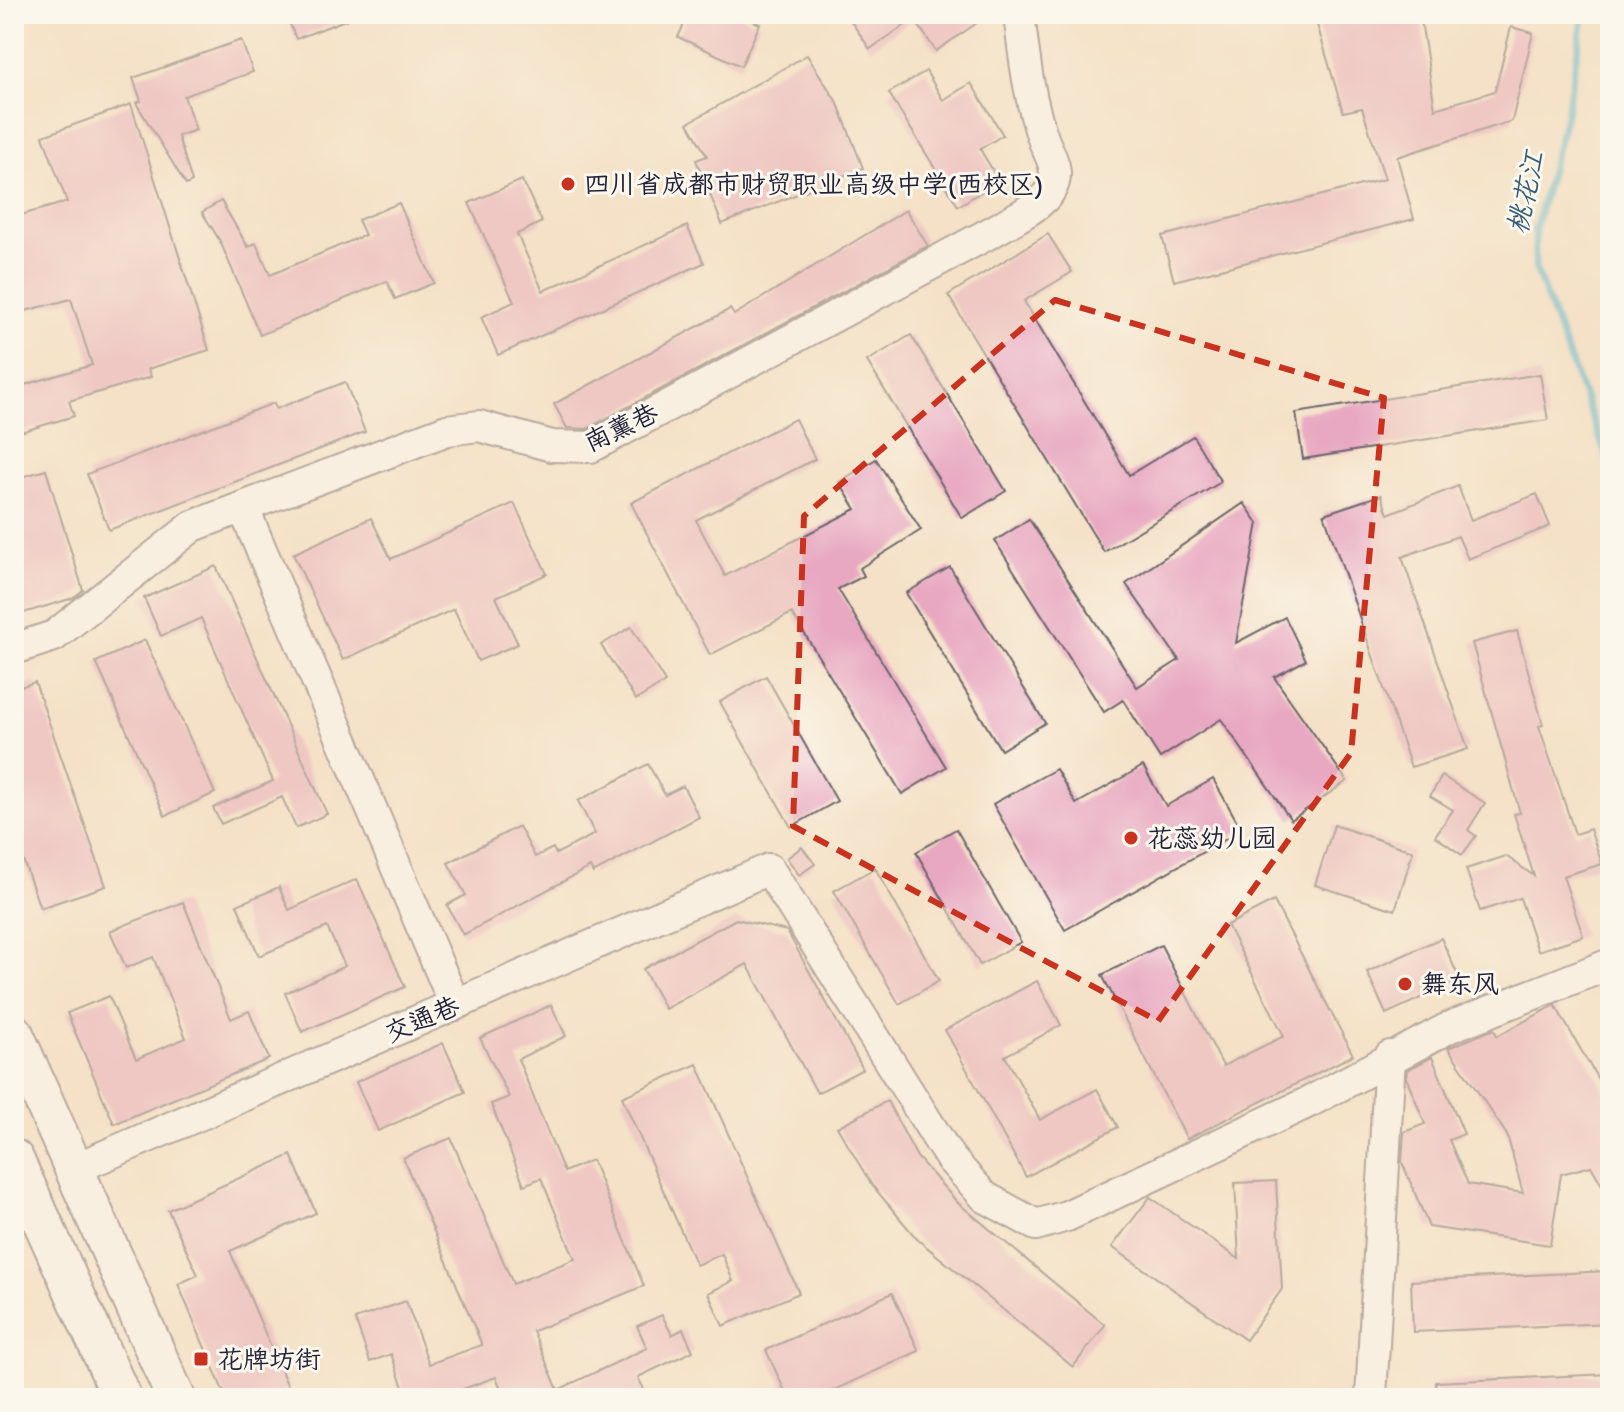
<svg xmlns="http://www.w3.org/2000/svg" width="1624" height="1412" viewBox="0 0 1624 1412" font-family="Itim,'LXGW WenKai TC',sans-serif">
	<style>
		.lines { fill: none; stroke-linecap: round; stroke-linejoin: round }
		.stream { stroke: #50b3cf; stroke-width: 7 }
		.building { fill: #e8a8c1 }
		.minor-casing { stroke: #6c656c; stroke-width: 34 }
		.major-casing { stroke: #6c656c; stroke-width: 42 }
		.minor { stroke: #fff; stroke-width: 30 }
		.major { stroke: #fff; stroke-width: 38 }
		.marked { fill: none; stroke: #c8321e; stroke-width: 6; stroke-dasharray: 16 10; stroke-linejoin: round }
		.poi-dot { fill: #c8321e; stroke: #fbf7ec; stroke-width: 3 }
		.labels { text-anchor: middle; stroke-width: 6; stroke-linejoin: round; paint-order: stroke }
		.poi-label { font-size: 26px; fill: #22223b; stroke: #fbf7ec; text-anchor: start }
		.street-label { font-size: 26px; fill: #22223b; stroke: #fbf7ec }
		.water-label { font-size: 28px; font-style: italic; fill: #345c76; stroke: #fbf7ec }
	</style>
	<rect width="100%" height="100%" fill="#fbf7ec"/>
	<filter id="ink" filterUnits="userSpaceOnUse"><feTurbulence type="fractalNoise" baseFrequency=".0125" numOctaves="2"/><feDisplacementMap in="SourceGraphic" scale="16" xChannelSelector="R" yChannelSelector="G"/><feConvolveMatrix kernelMatrix="1 2 1 2 8 2 1 2 1" color-interpolation-filters="sRGB"/></filter>
	<filter id="wash" filterUnits="userSpaceOnUse"><feTurbulence type="fractalNoise" baseFrequency=".006" numOctaves="4" result="noise"/><feDisplacementMap in="SourceGraphic" scale="32" xChannelSelector="R" yChannelSelector="G"/><feGaussianBlur stdDeviation="1.8" result="paint"/><feColorMatrix in="noise" values="0 0 0 0 0 0 0 0 0 0 0 0 0 0 0 0 0 1.4 0 .05"/><feComposite in="paint" operator="in"/></filter>
	<g filter="url(#wash)">
		<rect width="100%" height="100%" fill="#f4e1c7"/>
		<g class="lines">
			<!-- stream -->
			<polyline class="stream" points="1584,14 1566,115 1535,229 1535,267 1610,465"/>
		</g>
		<g id="blocks">
			<!-- building -->
			<g class="building">
				<polygon points="286,14 357,14 358,15 296,39"/>
				<polygon points="689,14 737,14 760,24 741,66 678,37"/>
				<polygon points="846,14 990,14 936,51 914,19 870,49"/>
				<polygon points="1314,14 1420,14 1435,109 1495,91 1511,27 1533,33 1512,121 1397,157 1414,219 1174,281 1162,236 1385,179 1362,108 1343,112"/>
				<polygon points="241,40 253,72 184,96 196,130 178,136 192,182 186,185 136,103 141,101 133,78"/>
				<polygon points="807,55 838,104 863,168 722,224 696,160 707,156 688,123"/>
				<polygon points="926,71 943,100 971,83 1003,135 980,149 999,181 958,206 889,93"/>
				<polygon points="131,104 209,350 148,369 151,377 69,401 74,416 14,434 14,388 92,365 71,299 14,314 14,217 67,202 43,136"/>
				<polygon points="522,180 542,222 517,234 543,291 687,226 704,263 498,355 481,317 514,302 469,203"/>
				<polygon points="221,201 248,247 256,243 270,275 365,235 358,220 399,203 434,283 395,299 387,281 260,335 220,241 202,212"/>
				<polygon points="906,210 928,246 587,429 567,428 554,404 730,309 734,315"/>
				<polygon points="1048,234 1072,272 1024,301 1129,475 1193,436 1221,482 1104,552 948,295"/>
				<polygon points="911,335 1006,491 962,518 867,361"/>
				<polygon points="1540,374 1548,420 1303,459 1296,413"/>
				<polygon points="345,382 365,432 109,530 87,474 274,403 276,409"/>
				<polygon points="795,419 815,459 696,520 725,576 856,509 839,482 876,459 921,530 860,568 864,576 838,589 946,767 902,794 792,613 710,655 631,503"/>
				<polygon points="46,470 83,590 73,598 14,616 14,518 19,517 14,499 14,479"/>
				<polygon points="1458,486 1471,520 1537,494 1550,526 1468,559 1458,536 1402,557 1468,749 1411,767 1324,514 1381,495 1388,514"/>
				<polygon points="514,503 547,574 496,597 518,644 478,661 454,609 343,660 293,554 371,518 391,559"/>
				<polygon points="1244,503 1258,523 1236,643 1285,617 1306,660 1274,677 1347,781 1291,820 1221,719 1160,758 1123,700 1104,712 995,541 1029,519 1137,687 1179,660 1126,584"/>
				<polygon points="216,566 327,814 296,828 282,797 221,824 213,808 273,781 201,618 161,636 144,598"/>
				<polygon points="950,567 1045,723 1001,750 906,593"/>
				<polygon points="631,627 665,682 636,700 601,645"/>
				<polygon points="1517,631 1543,725 1539,726 1575,834 1590,829 1602,864 1563,876 1583,936 1538,951 1520,898 1480,911 1466,869 1506,856 1534,876 1514,814 1520,813 1472,643"/>
				<polygon points="145,640 215,793 165,816 96,662"/>
				<polygon points="766,676 837,801 791,827 720,702"/>
				<polygon points="35,682 106,886 40,908 14,834 14,689"/>
				<polygon points="648,764 665,795 683,786 699,817 593,873 590,867 463,935 447,905 466,895 448,863 519,826 535,857 553,848 556,854 595,834 578,801"/>
				<polygon points="1143,766 1166,806 1213,779 1242,830 1065,930 993,804 1056,769 1076,804"/>
				<polygon points="1442,776 1485,803 1468,830 1476,836 1462,855 1435,836 1453,810 1430,796"/>
				<polygon points="1334,825 1413,851 1395,910 1315,885"/>
				<polygon points="956,829 1021,942 980,965 916,852"/>
				<polygon points="802,847 815,864 799,875 787,858"/>
				<polygon points="875,868 939,981 899,1004 834,891"/>
				<polygon points="357,879 405,987 302,1032 285,993 345,966 327,927 259,956 237,905 279,887 289,910"/>
				<polygon points="1274,901 1353,1055 1187,1139 1102,975 1161,945 1223,1066 1284,1036 1227,925"/>
				<polygon points="183,902 231,1019 249,1011 269,1059 114,1124 67,1013 109,996 136,1059 186,1038 153,957 126,968 110,931"/>
				<polygon points="736,919 787,931 863,1069 817,1093 747,964 665,1009 643,969"/>
				<polygon points="1441,938 1460,980 1386,1014 1367,972"/>
				<polygon points="1037,981 1061,1025 1005,1056 1040,1120 1097,1089 1118,1127 1026,1177 945,1030"/>
				<polygon points="551,1005 566,1036 518,1059 564,1172 592,1160 644,1286 533,1331 558,1390 647,1348 637,1326 662,1315 672,1335 683,1329 693,1351 638,1377 648,1398 610,1398 607,1392 594,1398 505,1398 496,1377 438,1398 407,1398 391,1354 370,1362 355,1319 406,1301 429,1364 482,1345 403,1158 451,1138 513,1284 575,1259 541,1178 524,1185 491,1104 509,1097 480,1038"/>
				<polygon points="1555,1005 1610,1100 1610,1199 1591,1166 1561,1174 1550,1245 1429,1227 1402,1162 1404,1132 1425,1124 1407,1079 1407,1070 1432,1057 1464,1134 1449,1140 1468,1184 1523,1193 1507,1135 1448,1048 1494,1029 1497,1036"/>
				<polygon points="443,1043 465,1092 378,1131 356,1082"/>
				<polygon points="697,1064 799,1293 723,1326 708,1293 733,1281 722,1254 696,1265 622,1097"/>
				<polygon points="887,1101 917,1157 958,1203 1105,1325 1073,1367 917,1239 871,1184 837,1127"/>
				<polygon points="291,1155 316,1213 230,1251 289,1389 267,1398 226,1398 178,1284 198,1275 168,1210"/>
				<polygon points="1276,1181 1282,1289 1246,1340 1112,1247 1150,1197 1239,1259 1235,1183"/>
				<polygon points="1608,1271 1610,1323 1413,1332 1411,1281"/>
				<polygon points="892,1293 919,1351 817,1398 788,1398 766,1350"/>
				<polygon points="1610,1374 1610,1398 1436,1398 1436,1382"/>
			</g>
		</g>
	</g>
	<g filter="url(#ink)">
		<use href="#blocks" fill-opacity="0" stroke="#6c656c" stroke-width="2"/>
		<g class="lines">
			<!-- minor casing -->
			<g class="minor-casing">
				<g id="minor">
					<polyline points="243,507 455,1005"/>
					<path d="M14 649 54 636 193 526 447 430 479 426 552 446 591 447 999 228C1016 217 1049 203 1054 182 1058 167 1049 154 1044 141 1029 101 1024 56 1019 14"/>
					<polyline points="74,1169 769,869 950,1158 985,1197 1036,1225 1067,1216 1311,1101 1450,1027 1610,964"/>
					<polyline points="1371,1398 1390,1056"/>
				</g>
			</g>
			<!-- major casing -->
			<g class="major-casing">
				<g id="major">
					<polyline points="14,1034 176,1398"/>
					<polyline points="14,1159 122,1398"/>
				</g>
			</g>
			<!-- minor -->
			<use href="#minor" class="minor"/>
			<!-- major -->
			<use href="#major" class="major"/>
		</g>
	</g>
	<!-- marked area -->
	<path d="M0 0H1624V1412H0ZM1055 300 1384 398 1351 753 1158 1021 793 826 804 516Z" fill="#f4e1c7" fill-opacity=".55" fill-rule="evenodd"/>
	<path class="marked" d="M1055 300 1384 398 1351 753 1158 1021 793 826 804 516Z"/>
	<!-- markers -->
	<g class="poi-dot">
		<circle cx="568" cy="184" r="8"/>
		<circle cx="1131" cy="838" r="8"/>
		<circle cx="1405" cy="984" r="8"/>
		<rect x="193" y="1351" width="16" height="16" rx="4"/>
	</g>
	<g class="labels">
		<!-- poi labels -->
		<g class="poi-label">
			<text x="584" y="193">四川省成都市财贸职业高级中学(西校区)</text>
			<text x="1147" y="847">花蕊幼儿园</text>
			<text x="1421" y="993">舞东风</text>
			<text x="217" y="1368">花牌坊街</text>
		</g>
		<!-- street labels -->
		<g class="street-label">
			<text transform="translate(621 427) rotate(-25)" y="9">南薰巷</text>
			<text transform="translate(422 1019) rotate(-23)" y="9">交通巷</text>
		</g>
		<!-- water labels -->
		<g class="water-label">
			<text transform="translate(1525 192) rotate(-78)" y="10">桃花江</text>
		</g>
	</g>
	<!-- margin -->
	<rect width="1624" height="1412" fill="none" stroke="#fbf7ec" stroke-width="48"/>
</svg>
